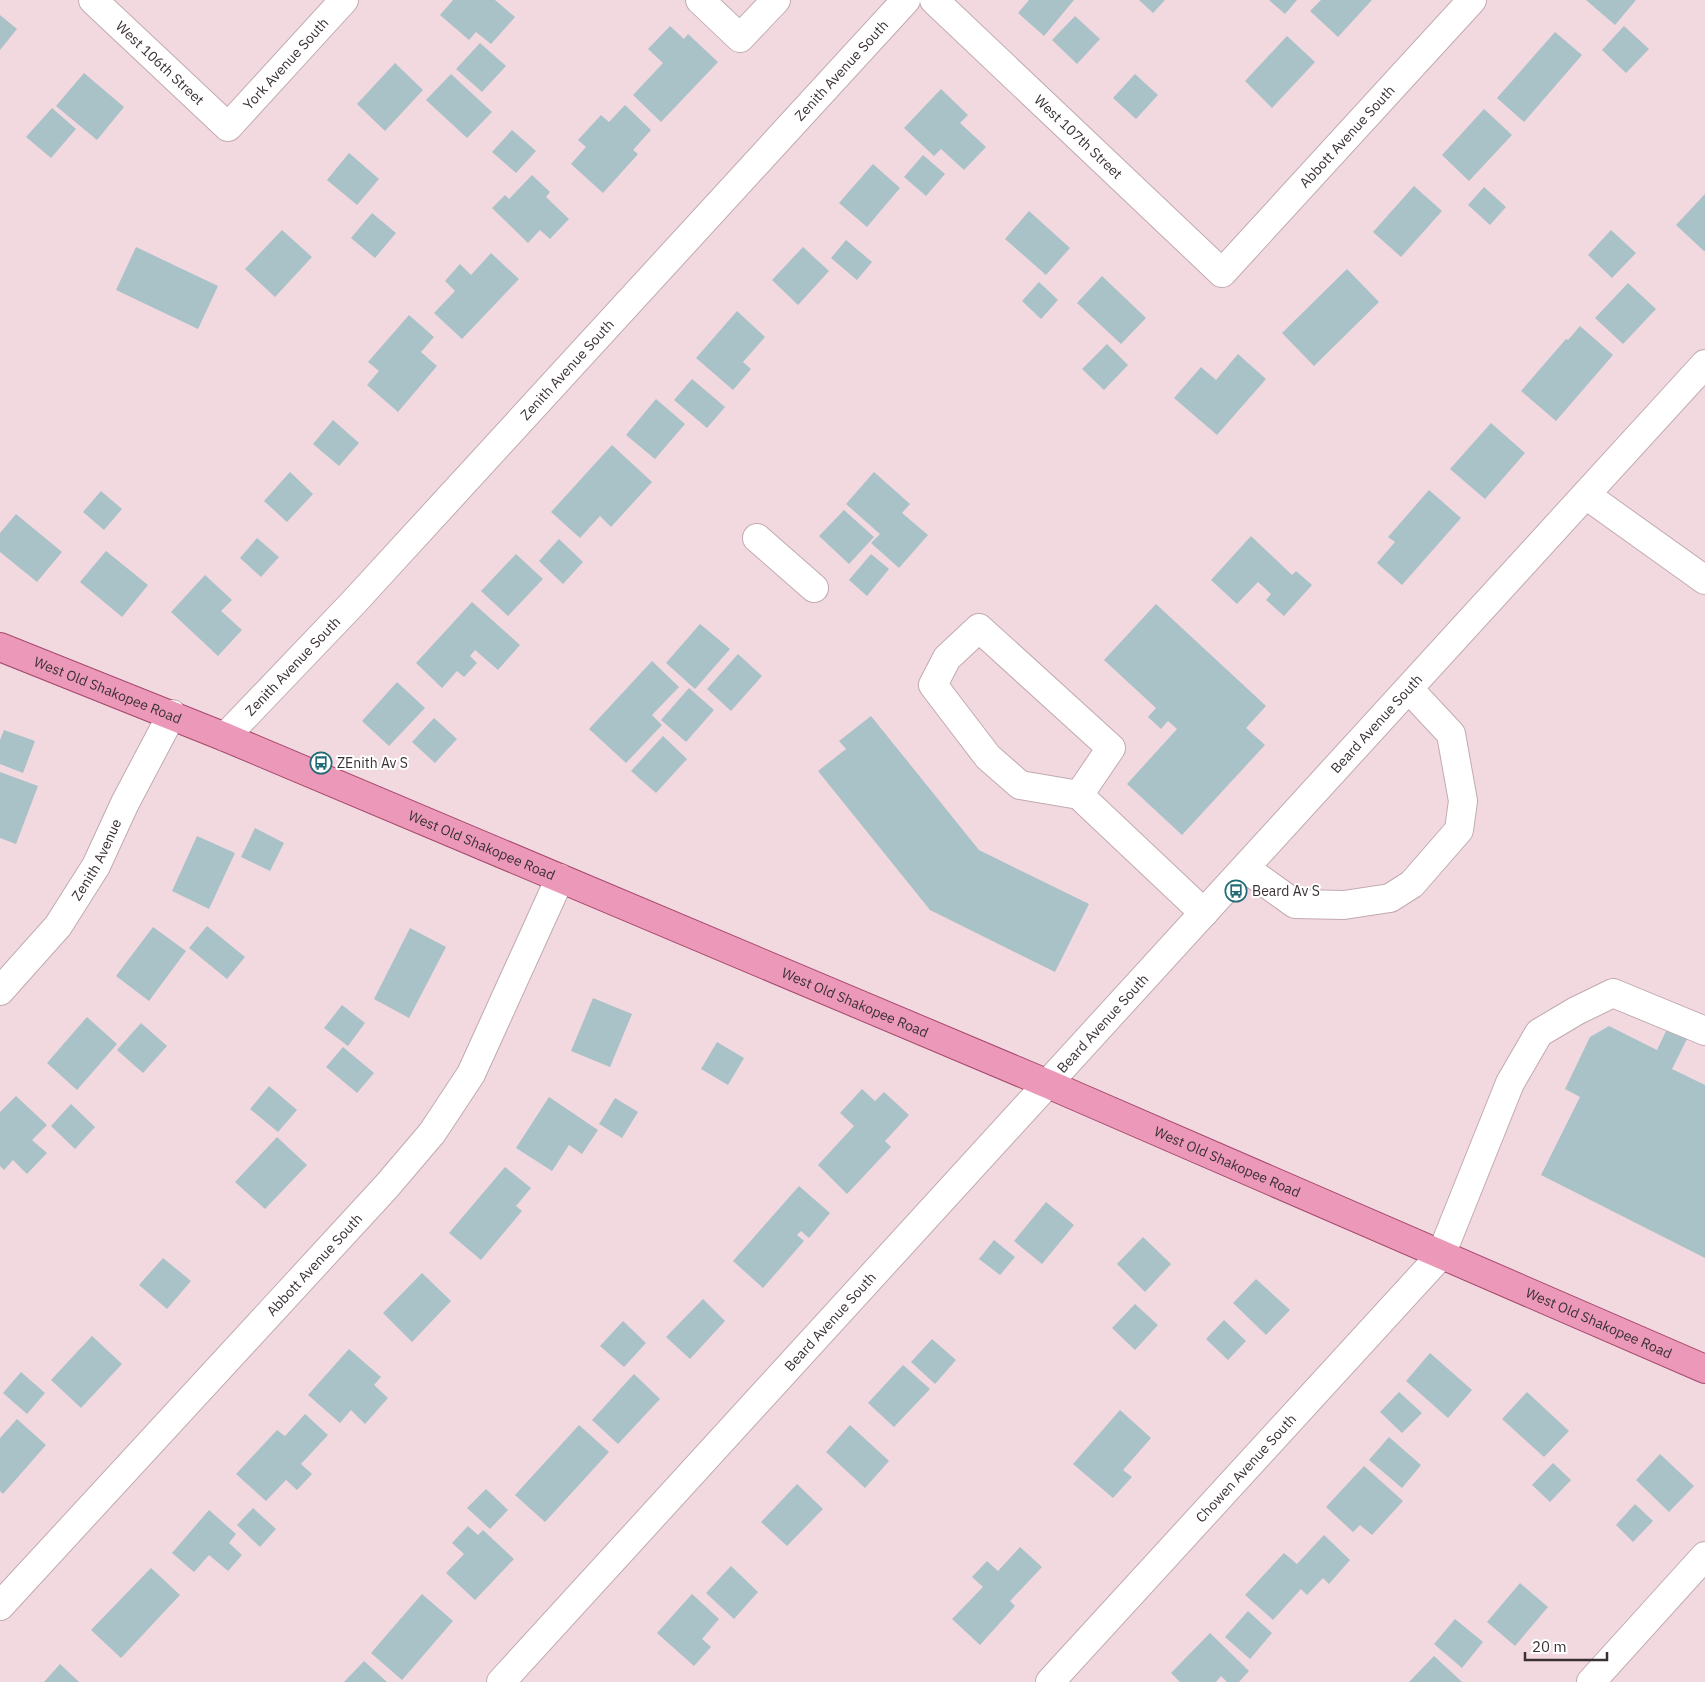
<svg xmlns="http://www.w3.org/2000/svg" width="1705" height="1682" viewBox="0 0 1705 1682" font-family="'IBM Plex Sans',sans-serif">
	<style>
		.building { fill: #a9c2c7 }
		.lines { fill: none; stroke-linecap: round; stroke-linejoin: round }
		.minor-casing { stroke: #c1aab0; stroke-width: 30 }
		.major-casing { stroke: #a6486c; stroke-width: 30 }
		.minor { stroke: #fff; stroke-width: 28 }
		.major { stroke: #ec99b9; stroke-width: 28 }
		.labels { text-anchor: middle; stroke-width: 4; stroke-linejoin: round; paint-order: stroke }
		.street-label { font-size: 14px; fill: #3a3134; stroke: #fff }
		.poi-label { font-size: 14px; fill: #3a3134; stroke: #fff; text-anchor: start }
	</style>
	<rect width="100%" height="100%" fill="#f2d9e0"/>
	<!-- building -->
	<g class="building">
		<polygon points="453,0 495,0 515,17 491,44 476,32 469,40 440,15"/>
		<polygon points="1029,0 1074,0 1044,36 1018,13"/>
		<polygon points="1139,0 1165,0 1153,13"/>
		<polygon points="1269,0 1297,0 1285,14"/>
		<polygon points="1321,0 1372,0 1338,37 1310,11"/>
		<polygon points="1586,0 1636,0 1615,25"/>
		<polygon points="0,15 17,29 0,50"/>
		<polygon points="1075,16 1100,39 1077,64 1052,40"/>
		<polygon points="670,26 684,39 688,34 718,62 661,122 633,95 663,63 648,49"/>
		<polygon points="1624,26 1649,49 1626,73 1602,50"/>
		<polygon points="1555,32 1582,55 1524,122 1497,98"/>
		<polygon points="1287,36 1315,62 1272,108 1245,81"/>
		<polygon points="480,43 506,66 482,92 456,69"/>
		<polygon points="395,63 423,90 385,131 357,104"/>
		<polygon points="84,73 124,107 97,140 56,106"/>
		<polygon points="451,74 492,112 467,138 426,100"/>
		<polygon points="1135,74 1158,95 1136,119 1113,98"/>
		<polygon points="941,89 968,115 960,123 986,147 964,170 941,149 934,156 904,128"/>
		<polygon points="625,105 651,130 633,150 638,154 603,193 571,164 586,147 578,140 601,115 609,122"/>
		<polygon points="52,108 76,129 51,158 26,137"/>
		<polygon points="1484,109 1512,135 1469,181 1442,155"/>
		<polygon points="512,130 536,151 516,173 492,152"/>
		<polygon points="349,153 379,179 357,205 327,180"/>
		<polygon points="923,155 945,174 926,196 904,177"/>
		<polygon points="873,164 900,188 867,227 839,203"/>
		<polygon points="532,175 550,192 546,197 569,219 550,239 540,230 528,243 492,208 505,195 509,199"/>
		<polygon points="1414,186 1442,211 1401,257 1373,232"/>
		<polygon points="1484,187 1506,207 1490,225 1468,205"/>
		<polygon points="1705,194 1705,251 1704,251 1676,225"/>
		<polygon points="1029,211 1070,248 1046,275 1005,239"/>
		<polygon points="372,213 396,233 375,258 351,238"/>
		<polygon points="282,230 312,257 275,297 245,269"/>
		<polygon points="1611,230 1636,253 1612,278 1588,255"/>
		<polygon points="846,240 872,262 857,280 831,258"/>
		<polygon points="136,247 218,286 198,329 116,290"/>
		<polygon points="803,247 829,271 798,305 772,280"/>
		<polygon points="491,253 519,279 462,339 434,313 455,291 445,281 460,264 471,275"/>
		<polygon points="1347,269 1379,302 1314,366 1282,333"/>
		<polygon points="1102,276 1146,318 1121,344 1077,303"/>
		<polygon points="1039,282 1058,300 1041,319 1022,301"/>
		<polygon points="1628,283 1656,309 1623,344 1595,318"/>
		<polygon points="737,311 765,337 743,362 751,369 733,390 696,358"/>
		<polygon points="409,315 434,337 421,352 437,366 398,412 367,385 379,371 368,362"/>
		<polygon points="1580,326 1613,355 1556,421 1521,391 1566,339 1568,340"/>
		<polygon points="1107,344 1128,365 1104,390 1082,369"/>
		<polygon points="1238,354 1266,379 1217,435 1174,398 1201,367 1216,380"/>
		<polygon points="692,379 725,407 707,428 674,400"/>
		<polygon points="656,399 685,424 655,459 626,435"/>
		<polygon points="333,420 359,443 339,466 313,444"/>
		<polygon points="1491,423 1525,453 1485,499 1450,469"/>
		<polygon points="612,445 652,482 611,527 600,516 580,538 551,512"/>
		<polygon points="290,472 313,494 287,522 264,501"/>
		<polygon points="874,472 910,504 902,513 928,535 899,568 871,543 880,534 846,504"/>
		<polygon points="1429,490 1461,518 1402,585 1377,563 1395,542 1388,537"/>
		<polygon points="101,491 122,509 104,530 83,512"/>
		<polygon points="844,510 874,537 849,564 819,536"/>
		<polygon points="16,514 62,552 37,582 0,552 0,533"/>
		<polygon points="1251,536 1292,575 1296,571 1312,585 1284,616 1266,600 1271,594 1258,582 1237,604 1211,580"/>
		<polygon points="257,538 279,557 261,577 240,558"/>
		<polygon points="559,539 583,562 563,584 539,561"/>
		<polygon points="106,551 148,585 122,617 80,582"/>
		<polygon points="516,554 543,579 508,616 481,591"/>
		<polygon points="871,554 889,569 867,596 849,580"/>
		<polygon points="205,575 232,600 221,611 242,630 218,656 171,612"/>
		<polygon points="472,602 520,645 498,670 475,650 470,656 477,663 464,677 457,671 442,688 416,663"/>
		<polygon points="1156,604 1266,706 1246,728 1265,745 1182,835 1127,784 1177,729 1168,721 1161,729 1148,717 1156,708 1104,660"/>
		<polygon points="700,624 730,649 695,689 666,663"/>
		<polygon points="738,654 762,676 731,711 707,689"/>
		<polygon points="652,661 679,687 652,715 662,725 626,763 589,729"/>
		<polygon points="397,682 425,708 389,746 362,721"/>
		<polygon points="689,688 714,710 686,742 661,720"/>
		<polygon points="871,716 979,850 1089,904 1055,972 930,910 818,771 846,749 839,741"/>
		<polygon points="434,718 457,739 435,763 412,742"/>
		<polygon points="4,730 35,741 23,773 0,764 0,740"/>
		<polygon points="663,736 687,759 656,793 631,771"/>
		<polygon points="0,772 38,786 16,844 0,838"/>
		<polygon points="255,828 284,843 270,871 241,857"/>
		<polygon points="197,836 235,853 209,909 172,891"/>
		<polygon points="207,926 245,957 227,979 189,948"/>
		<polygon points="153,927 186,951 149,1001 116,976"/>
		<polygon points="410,928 446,947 409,1018 374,999"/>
		<polygon points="593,998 632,1014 610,1067 571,1051"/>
		<polygon points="342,1005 365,1023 348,1046 324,1028"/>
		<polygon points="87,1017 117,1044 77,1090 47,1063"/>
		<polygon points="141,1023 167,1046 143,1073 117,1050"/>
		<polygon points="1609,1026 1657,1050 1668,1027 1688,1037 1672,1069 1705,1085 1705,1258 1541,1175 1580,1097 1565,1089 1590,1037"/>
		<polygon points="717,1042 744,1058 728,1085 701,1069"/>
		<polygon points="343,1047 374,1073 357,1093 326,1067"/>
		<polygon points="269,1086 297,1110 278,1132 250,1109"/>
		<polygon points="862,1089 875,1101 884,1092 909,1115 885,1141 891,1147 847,1194 818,1165 854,1126 840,1113"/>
		<polygon points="16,1096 47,1125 32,1140 47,1153 27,1174 13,1160 4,1170 0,1166 0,1112"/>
		<polygon points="549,1097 598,1130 582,1154 569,1145 552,1171 516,1148"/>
		<polygon points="615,1098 638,1112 622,1138 599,1124"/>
		<polygon points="71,1104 95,1127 75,1149 51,1126"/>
		<polygon points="277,1137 307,1165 265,1209 235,1182"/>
		<polygon points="505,1167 531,1188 516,1206 522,1211 481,1260 449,1233"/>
		<polygon points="799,1186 830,1213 809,1238 801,1231 797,1235 804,1241 763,1288 733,1261"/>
		<polygon points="1046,1202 1074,1225 1042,1264 1014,1241"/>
		<polygon points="1143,1237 1171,1264 1145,1292 1117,1264"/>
		<polygon points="994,1240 1015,1257 1000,1275 979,1259"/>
		<polygon points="163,1258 191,1281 167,1309 139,1285"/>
		<polygon points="422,1273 451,1301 412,1342 383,1313"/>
		<polygon points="1256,1279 1290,1310 1266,1335 1233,1303"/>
		<polygon points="703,1299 725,1321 690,1359 666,1337"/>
		<polygon points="1135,1304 1158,1325 1135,1350 1112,1328"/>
		<polygon points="1224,1320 1246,1341 1228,1360 1206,1339"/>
		<polygon points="623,1321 646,1343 624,1367 600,1346"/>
		<polygon points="92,1336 122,1364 81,1408 51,1380"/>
		<polygon points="932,1339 956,1360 935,1384 911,1362"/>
		<polygon points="349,1349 381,1377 374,1385 388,1398 365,1424 351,1410 340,1423 308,1395"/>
		<polygon points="1430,1353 1472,1390 1448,1418 1406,1381"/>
		<polygon points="903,1365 930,1389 894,1427 868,1403"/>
		<polygon points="21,1372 45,1393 27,1414 3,1393"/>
		<polygon points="634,1374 660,1399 618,1444 592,1420"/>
		<polygon points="1399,1392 1422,1413 1402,1433 1380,1412"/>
		<polygon points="1527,1392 1569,1431 1544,1457 1502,1419"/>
		<polygon points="1120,1410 1151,1438 1123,1470 1132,1477 1113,1498 1073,1464"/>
		<polygon points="305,1414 328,1435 301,1464 312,1474 297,1490 286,1480 266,1501 236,1474 277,1430 285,1436"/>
		<polygon points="17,1419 46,1445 3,1494 0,1491 0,1438"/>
		<polygon points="579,1425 609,1452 545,1522 515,1495"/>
		<polygon points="850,1425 889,1461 865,1488 826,1452"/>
		<polygon points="1389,1437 1421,1465 1402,1488 1369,1460"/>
		<polygon points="1660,1454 1694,1486 1669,1512 1636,1480"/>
		<polygon points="1553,1463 1571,1480 1550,1502 1532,1485"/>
		<polygon points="1364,1466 1403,1501 1372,1535 1360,1525 1353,1532 1326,1507"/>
		<polygon points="797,1484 823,1509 787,1546 761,1522"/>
		<polygon points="486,1489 508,1510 490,1529 467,1508"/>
		<polygon points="1635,1504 1653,1521 1633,1542 1616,1525"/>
		<polygon points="253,1508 276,1529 260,1547 237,1525"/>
		<polygon points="209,1510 236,1534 229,1543 242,1555 228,1571 209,1555 194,1572 172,1553"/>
		<polygon points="468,1526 478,1535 483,1530 514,1559 475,1600 446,1573 464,1554 452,1543"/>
		<polygon points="1324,1535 1350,1560 1329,1584 1323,1578 1307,1595 1301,1589 1273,1620 1245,1595 1284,1553 1297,1564"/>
		<polygon points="1020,1547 1042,1567 1010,1601 1015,1606 980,1645 952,1619 983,1587 972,1577 987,1561 998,1571"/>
		<polygon points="731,1566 758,1592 734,1619 706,1593"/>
		<polygon points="151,1568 180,1595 121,1658 91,1630"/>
		<polygon points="1520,1583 1548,1607 1515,1646 1487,1622"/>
		<polygon points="422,1594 453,1621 402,1680 371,1653"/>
		<polygon points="692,1594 719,1619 702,1639 711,1647 694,1666 657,1633"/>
		<polygon points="1248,1611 1272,1633 1250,1659 1225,1637"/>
		<polygon points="1455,1619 1483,1642 1462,1668 1434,1644"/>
		<polygon points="1210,1633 1249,1671 1239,1682 1227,1682 1221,1676 1216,1682 1180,1682 1171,1673"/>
		<polygon points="1434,1656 1462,1682 1409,1682"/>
		<polygon points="364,1661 387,1682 344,1682"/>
		<polygon points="60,1664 79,1682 44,1682"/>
	</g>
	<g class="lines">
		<!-- minor casing -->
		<g class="minor-casing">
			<g id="minor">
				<path id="s1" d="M93 0 228 127 344 0"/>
				<polyline points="700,0 740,38 776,0"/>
				<path id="s2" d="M934 0 1222 273 1472 0"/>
				<polyline points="1586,495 1705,580"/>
				<polyline points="757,538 814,588"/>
				<path id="s3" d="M225 737 354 602 906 0"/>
				<polyline points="1079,795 1111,748 979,628 947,658 933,685 988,757 1020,785 1079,795 1204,913"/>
				<polyline points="1245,868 1295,904 1344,905 1390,898 1412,884 1459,830 1463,801 1451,734 1409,689"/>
				<path id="s4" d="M0 991 58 926 96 866 125 803 172 714"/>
				<path id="s5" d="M0 1606 386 1187 432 1133 471 1074 560 878"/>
				<path id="s6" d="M501 1682 1705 364"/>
				<path id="s7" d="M1050 1682 1441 1255 1510 1083 1539 1033 1576 1011 1613 993 1705 1031"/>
				<polyline points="1591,1682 1705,1556"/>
			</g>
		</g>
		<!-- major casing -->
		<g class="major-casing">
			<g id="major">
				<path id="s8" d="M0 647 225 737 1048 1084 1705 1369"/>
			</g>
		</g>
		<!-- minor -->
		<use href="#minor" class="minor"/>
		<!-- major -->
		<use href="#major" class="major"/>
	</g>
	<!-- icons -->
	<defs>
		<g id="bus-ring" transform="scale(1.125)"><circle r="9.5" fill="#fff" stroke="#226a76" stroke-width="1.5"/><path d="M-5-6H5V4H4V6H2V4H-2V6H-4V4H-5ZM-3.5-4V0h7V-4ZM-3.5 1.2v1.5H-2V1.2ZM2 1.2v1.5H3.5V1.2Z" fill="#226a76"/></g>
	</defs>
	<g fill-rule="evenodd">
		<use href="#bus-ring" x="321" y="763"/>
		<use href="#bus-ring" x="1236" y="891"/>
	</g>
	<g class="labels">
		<!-- street labels -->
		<g class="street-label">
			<text dy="5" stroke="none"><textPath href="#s1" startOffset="92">West 106th Street</textPath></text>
			<text dy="5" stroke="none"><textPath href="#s1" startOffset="271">York Avenue South</textPath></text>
			<text dy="5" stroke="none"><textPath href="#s3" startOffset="908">Zenith Avenue South</textPath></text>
			<text dy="5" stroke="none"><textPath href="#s2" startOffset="199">West 107th Street</textPath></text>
			<text dy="5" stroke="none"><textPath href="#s2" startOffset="582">Abbott Avenue South</textPath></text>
			<text dy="5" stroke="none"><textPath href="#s3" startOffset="502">Zenith Avenue South</textPath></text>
			<text dy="5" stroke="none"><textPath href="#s3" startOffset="98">Zenith Avenue South</textPath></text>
			<text dy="5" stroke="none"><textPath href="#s8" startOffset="116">West Old Shakopee Road</textPath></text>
			<text dy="5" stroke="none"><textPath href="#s6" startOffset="1298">Beard Avenue South</textPath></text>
			<text dy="5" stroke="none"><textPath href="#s8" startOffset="521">West Old Shakopee Road</textPath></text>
			<text dy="5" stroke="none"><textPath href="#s4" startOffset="164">Zenith Avenue</textPath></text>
			<text dy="5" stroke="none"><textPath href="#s8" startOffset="926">West Old Shakopee Road</textPath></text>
			<text dy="5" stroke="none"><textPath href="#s6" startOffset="892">Beard Avenue South</textPath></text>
			<text dy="5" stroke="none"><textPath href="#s8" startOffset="1331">West Old Shakopee Road</textPath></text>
			<text dy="5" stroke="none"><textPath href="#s5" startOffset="464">Abbott Avenue South</textPath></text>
			<text dy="5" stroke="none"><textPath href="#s6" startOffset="488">Beard Avenue South</textPath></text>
			<text dy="5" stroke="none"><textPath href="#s8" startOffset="1736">West Old Shakopee Road</textPath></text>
			<text dy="5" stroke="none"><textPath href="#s7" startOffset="290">Chowen Avenue South</textPath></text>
		</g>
		<!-- poi labels -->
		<g class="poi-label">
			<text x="337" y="768">ZEnith Av S</text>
			<text x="1252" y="896">Beard Av S</text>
		</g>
	</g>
	<!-- scale -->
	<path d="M1525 1652v8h82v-8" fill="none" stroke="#3a3134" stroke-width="2.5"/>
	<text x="1532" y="1652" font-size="15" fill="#3a3134" stroke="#ffffff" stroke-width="4" paint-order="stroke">20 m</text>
</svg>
